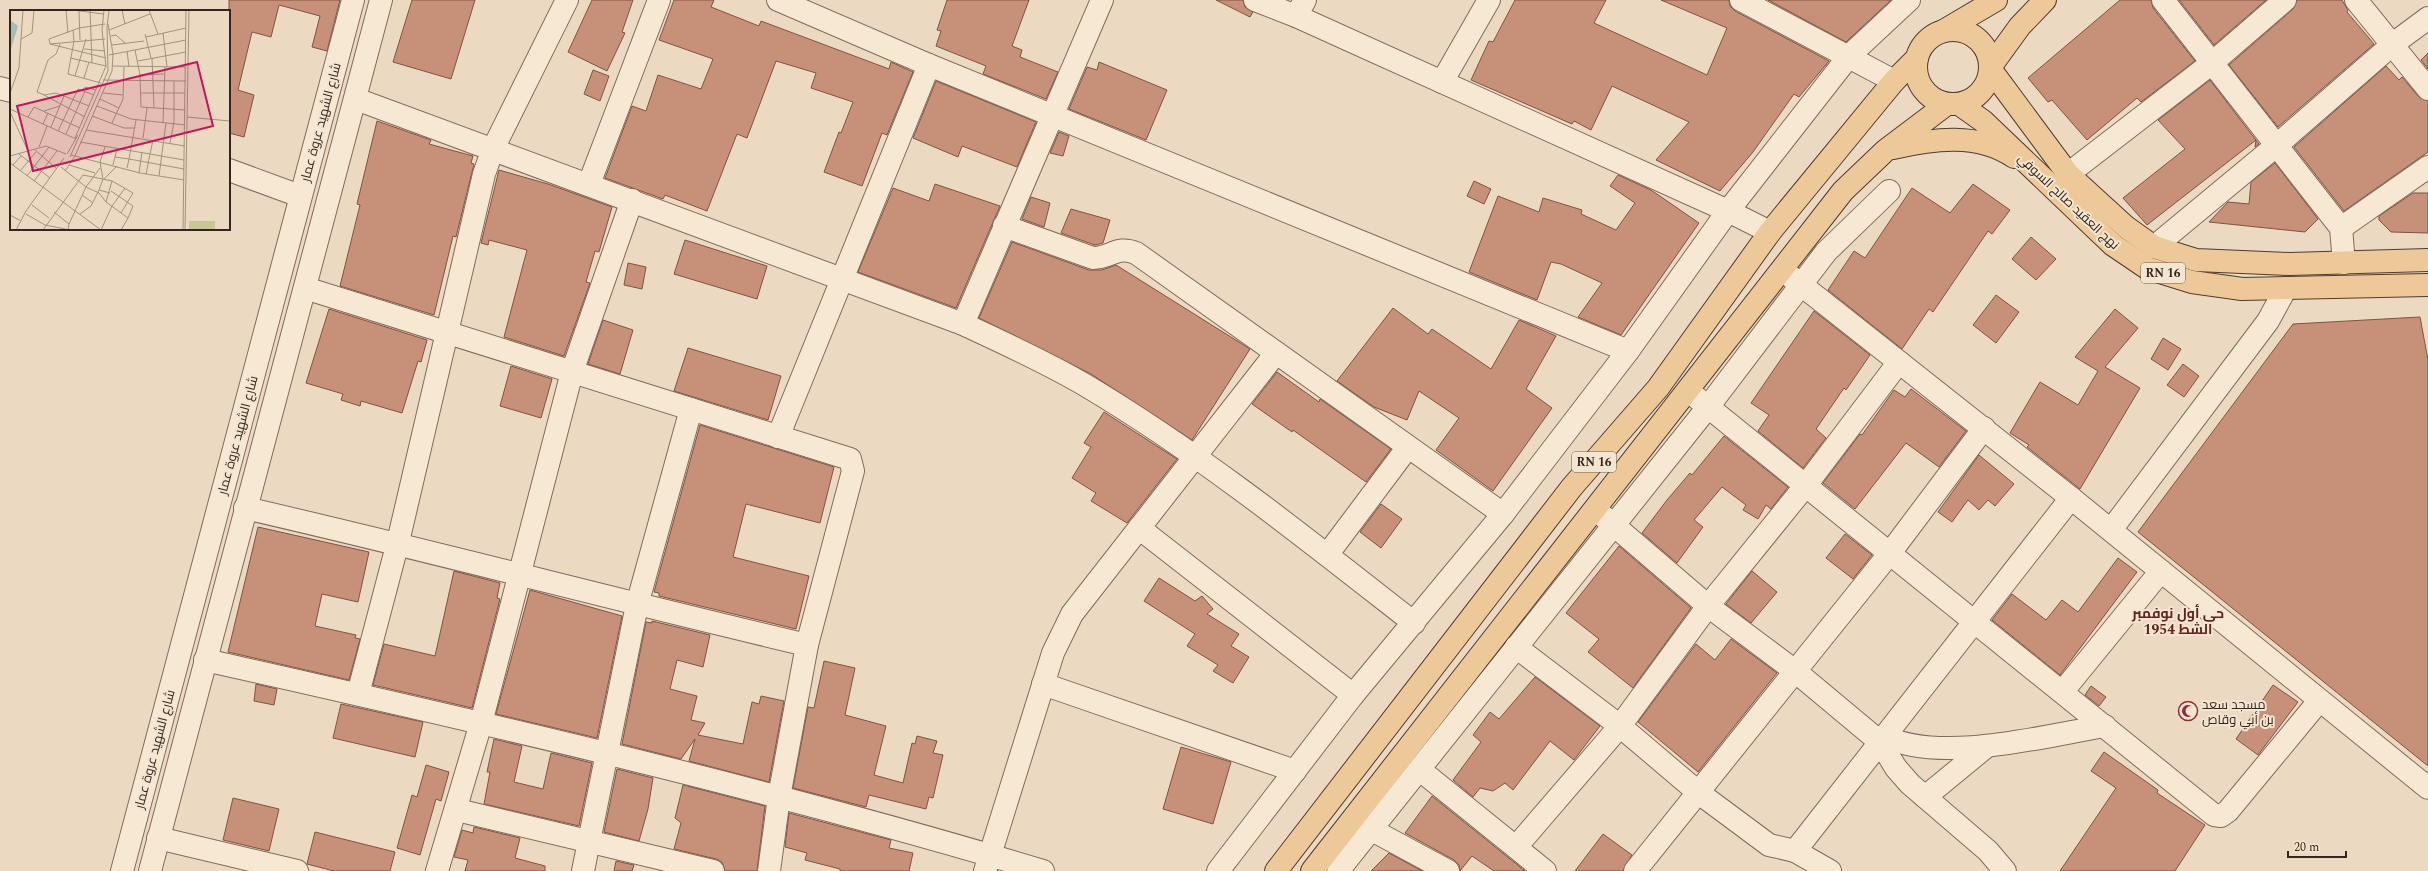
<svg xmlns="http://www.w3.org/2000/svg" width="2428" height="871" viewBox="0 0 2428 871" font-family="Spectral,Cairo,serif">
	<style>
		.building { fill: #c79079; stroke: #815341 }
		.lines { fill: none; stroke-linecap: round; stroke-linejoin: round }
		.minor-casing { stroke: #836b5a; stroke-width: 24 }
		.major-casing { stroke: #513a2e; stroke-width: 24 }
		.minor { stroke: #f7e8d4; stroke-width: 22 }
		.major { stroke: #edc99a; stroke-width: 22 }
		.labels { text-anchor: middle; stroke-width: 4; stroke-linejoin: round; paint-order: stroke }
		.shield { fill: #f3e5d0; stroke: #6d5f53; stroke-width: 1 }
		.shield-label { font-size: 12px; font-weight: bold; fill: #34261d }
		.street-label { font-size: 13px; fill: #34261d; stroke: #f3e5d0 }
		.poi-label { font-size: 13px; fill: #34261d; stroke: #f3e5d0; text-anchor: start }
		.neighbourhood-label { font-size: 14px; font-weight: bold; fill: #5e251f; stroke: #f3e5d0 }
		.inset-road { fill: none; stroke: #a2927f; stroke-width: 1 }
		.view { fill: #c2185b; fill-opacity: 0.15; stroke: #c2185b; stroke-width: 2 }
		.inset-edge { fill: none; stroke: #34261d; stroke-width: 2 }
	</style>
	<rect width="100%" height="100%" fill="#ebdac1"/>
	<!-- building -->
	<g class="building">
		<polygon points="229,0 340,0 327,51 312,47 320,16 279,5 271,37 252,32 238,90 254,95 244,137 229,133"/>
		<polygon points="412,0 475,0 451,79 393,62"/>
		<polygon points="592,0 633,0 622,32 625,33 607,71 568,52"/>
		<polygon points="674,0 714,0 711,7 759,26 761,21 889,69 891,62 913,72 887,135 882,133 862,186 824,172 839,132 841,133 853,102 811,88 816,73 776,61 747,138 737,134 707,211 665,195 663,199 605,178 632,106 646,111 658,75 701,89 713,59 659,40"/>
		<polygon points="947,0 1029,0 1012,46 1022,50 1020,57 1058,72 1046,99 983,74 986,66 936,46 941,31 937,30"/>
		<polygon points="1216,0 1243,0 1245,7 1253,12 1250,17"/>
		<polygon points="1515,0 1606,0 1594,23 1707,75 1727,28 1661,0 1729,0 1730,6 1735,11 1829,61 1799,97 1794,94 1753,152 1720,191 1656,160 1689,122 1612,86 1591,130 1574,121 1572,124 1471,80 1489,41 1493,42"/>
		<polygon points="1768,0 1891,0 1846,42"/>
		<polygon points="2120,0 2151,0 2153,8 2195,61 2141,102 2137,98 2087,140 2052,100 2048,102 2028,78"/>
		<polygon points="2179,0 2266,0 2214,45"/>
		<polygon points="2297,0 2342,0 2348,10 2347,12 2374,44 2278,127 2229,65 2293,9"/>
		<polygon points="2428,53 2428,69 2421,60"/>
		<polygon points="1099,62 1167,90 1146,140 1069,109 1087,67 1097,70"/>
		<polygon points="2386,66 2399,80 2402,77 2419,97 2428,101 2428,152 2344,211 2294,147"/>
		<polygon points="593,70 609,76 600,101 584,94"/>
		<polygon points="2210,80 2259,144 2255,147 2256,140 2147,225 2123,198 2185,149 2158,120"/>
		<polygon points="936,81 1036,122 1017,167 962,146 958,157 913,138"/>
		<polygon points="377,121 431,140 429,144 473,156 471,163 474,164 456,237 453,236 434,315 340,286 360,205 357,204"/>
		<polygon points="1059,132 1069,136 1063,156 1050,153"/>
		<polygon points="2275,163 2318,219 2305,232 2209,222 2228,202 2249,204 2251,182"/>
		<polygon points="499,170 548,184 612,207 599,252 595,251 586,282 590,283 564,356 504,337 527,250 489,240 488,245 481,243"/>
		<polygon points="1618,175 1651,190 1699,223 1621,335 1578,317 1602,283 1561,264 1551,262 1537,300 1469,272 1498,196 1539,212 1543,198 1582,210 1581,214 1616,230 1635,203 1610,186"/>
		<polygon points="1474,181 1491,189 1484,204 1467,196"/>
		<polygon points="935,184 1000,206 956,308 858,272 893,188 929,201"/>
		<polygon points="1973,184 2010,210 1992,234 1988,231 1933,312 1929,309 1902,349 1828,290 1854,251 1865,258 1912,188 1950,213"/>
		<polygon points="2413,193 2428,193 2428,233 2391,232 2379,220 2379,216"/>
		<polygon points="1031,197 1050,203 1044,227 1022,219"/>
		<polygon points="1071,209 1110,220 1103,243 1095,245 1061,233"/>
		<polygon points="2031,237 2056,259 2036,280 2012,259"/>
		<polygon points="685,240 767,266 757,299 674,274"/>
		<polygon points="1012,242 1089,270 1102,270 1116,265 1250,349 1192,440 1091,374 979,318"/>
		<polygon points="628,263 646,267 642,289 624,285"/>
		<polygon points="1996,295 2019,312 1996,343 1973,325"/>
		<polygon points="1393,308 1428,334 1432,329 1491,369 1519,320 1556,336 1526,389 1552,408 1493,491 1436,450 1459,418 1419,391 1407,420 1374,407 1337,381"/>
		<polygon points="329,309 427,340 421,362 418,361 402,413 361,401 360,406 341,400 343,394 306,383"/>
		<polygon points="2115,309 2138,328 2105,367 2140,388 2080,489 2027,447 2029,445 2010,433 2040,382 2078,405 2098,371 2075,357"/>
		<polygon points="1814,311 1870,355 1846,390 1844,388 1816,429 1826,438 1803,468 1758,431 1769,415 1751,403"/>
		<polygon points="2420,317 2428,360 2428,766 2138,532 2293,324"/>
		<polygon points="603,320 633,330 620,374 588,364"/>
		<polygon points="2163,338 2181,349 2168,370 2151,359"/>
		<polygon points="688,348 781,376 768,420 674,391"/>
		<polygon points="2183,364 2199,376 2184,397 2167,385"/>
		<polygon points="511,366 552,379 541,418 500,406"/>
		<polygon points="1277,372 1319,402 1320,399 1391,449 1366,482 1293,430 1292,432 1252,404"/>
		<polygon points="1911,389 1966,431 1939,467 1906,443 1855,509 1823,483 1860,434 1862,435 1894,390 1905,397"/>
		<polygon points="1104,412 1177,459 1127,523 1091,501 1096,493 1072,478 1091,447 1084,443"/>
		<polygon points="700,425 834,467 820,523 746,504 733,557 809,576 796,629 659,596 659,593 654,592"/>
		<polygon points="1724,436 1788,487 1771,509 1766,505 1758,519 1743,510 1746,505 1722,487 1694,520 1703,527 1677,563 1642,533 1667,500 1690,473 1692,475"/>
		<polygon points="1979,455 2014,484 1995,506 1988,500 1979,510 1968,500 1952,522 1938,512"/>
		<polygon points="1381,504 1402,519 1381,548 1360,532"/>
		<polygon points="258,527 369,552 358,602 322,594 315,626 356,635 355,638 360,639 349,680 228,652"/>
		<polygon points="1845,534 1872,555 1853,579 1826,558"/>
		<polygon points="1619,546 1691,608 1633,688 1588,652 1599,639 1566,613"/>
		<polygon points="2118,558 2137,572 2060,675 1992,620 2012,594 2046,620 2062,600 2078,612"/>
		<polygon points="454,571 500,583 497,598 500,599 472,708 373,685 384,644 435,656"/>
		<polygon points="1752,571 1777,592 1751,623 1726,604"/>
		<polygon points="1159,578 1195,601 1202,596 1213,609 1207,614 1239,634 1231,646 1249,657 1233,683 1213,671 1218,665 1187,646 1195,634 1144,601"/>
		<polygon points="530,590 622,616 597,738 496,714"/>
		<polygon points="652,621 710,635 703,667 677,660 670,689 697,696 691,720 705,723 698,735 743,744 752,702 759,704 761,696 784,701 769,782 689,761 695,739 681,759 622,744 646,622 652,623"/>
		<polygon points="1731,639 1777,673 1698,772 1638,722 1696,644 1715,660"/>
		<polygon points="824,661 855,668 845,715 886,726 874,775 903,783 912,743 915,744 917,736 937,741 933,753 943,755 933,798 929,797 926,809 869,795 866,807 793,788 808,707 814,708"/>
		<polygon points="1535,677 1600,726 1574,760 1550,741 1513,790 1505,783 1493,791 1480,788 1473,797 1453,780 1481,742 1473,735 1490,712 1499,719"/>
		<polygon points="256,684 277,689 274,705 254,701"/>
		<polygon points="2273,685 2298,702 2258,755 2236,739"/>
		<polygon points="2091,686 2106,697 2099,706 2085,695"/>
		<polygon points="341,704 423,722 415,757 333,738"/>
		<polygon points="494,739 522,746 514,782 543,789 551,753 592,763 579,826 484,804 490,772 487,772"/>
		<polygon points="1181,747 1231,762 1213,824 1163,809"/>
		<polygon points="2104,752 2158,790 2157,793 2205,825 2175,871 2060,871 2116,788 2091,771"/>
		<polygon points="426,765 449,772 441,801 436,799 420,855 397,848 412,795 417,797"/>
		<polygon points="617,769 653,778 648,809 639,841 604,832"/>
		<polygon points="683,785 765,806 757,871 725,871 722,862 716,859 674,849 681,823 675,818"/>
		<polygon points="1432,796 1525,871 1494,871 1472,856 1460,871 1459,865 1454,860 1405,833"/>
		<polygon points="233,798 279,809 269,851 223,840"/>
		<polygon points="789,813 891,840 889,848 913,853 909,871 840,871 840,869 805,860 807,853 785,847"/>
		<polygon points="474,827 520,838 515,858 545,866 545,871 465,871 468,860 454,857 462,830 473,833"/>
		<polygon points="315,832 395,852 390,871 334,871 307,864"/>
		<polygon points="1603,834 1632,855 1623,871 1575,871"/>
		<polygon points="1389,853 1422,871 1371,871"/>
		<polygon points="616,861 634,865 632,871 614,871"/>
	</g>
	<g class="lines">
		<!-- minor casing -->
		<g class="minor-casing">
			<g id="minor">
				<polyline points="778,0 929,65 1628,351"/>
				<polyline points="1255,0 1296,16 1728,211 1770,232"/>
				<polyline points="1741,0 1894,81"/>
				<polyline points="2163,0 2341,228 2344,263"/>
				<polyline points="2356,0 2428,89"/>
				<polyline points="1296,16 1305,0"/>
				<polyline points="1442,82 1489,0"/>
				<polyline points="0,88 11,91"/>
				<path d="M356 99 963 324C1004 343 1046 362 1085 385 1201 454 1308 540 1414 623"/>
				<polyline points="229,170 300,196"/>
				<polyline points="2068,174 2212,63 2285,0"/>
				<polyline points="589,184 659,0"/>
				<path d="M1004 226 1093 258C1111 258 1117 245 1136 253L1503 514"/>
				<polyline points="2341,228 2428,167"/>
				<polyline points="2154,247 2277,145 2393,44 2428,18"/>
				<polyline points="1790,276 2071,498 2428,788"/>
				<polyline points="305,288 850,459 853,471 807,645 779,797 769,871"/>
				<polyline points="963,324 1102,0"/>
				<polyline points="1697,398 2214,815 2221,816 2228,811 2319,701"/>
				<polyline points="778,437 929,65"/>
				<path d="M245 508C433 551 619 601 807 645"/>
				<polyline points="1603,516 1708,606 1795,671 1880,742 1896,768 1910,784 1988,851 2005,871"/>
				<polyline points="1139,528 1353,695"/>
				<polyline points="2111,530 2268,321 2286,288"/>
				<polyline points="1327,555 1408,447"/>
				<polyline points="1516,647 1620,726 1699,793 1769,845 1795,851 2071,498"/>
				<path d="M205 660C486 723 767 788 1043 871"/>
				<polyline points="1043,684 1295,771"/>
				<polyline points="2063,691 2161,571"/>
				<polyline points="358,694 398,542 484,174 493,149 567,0"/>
				<path d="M1884 736C1940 764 2044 736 2105 726"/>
				<polyline points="1420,770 1545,871"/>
				<polyline points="1925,797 1987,746"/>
				<polyline points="457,810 713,871"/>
				<polyline points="1372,830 1448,871"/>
				<polyline points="158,838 297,871"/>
				<polyline points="1516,847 1620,726 1708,606 1806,485 1899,362"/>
				<polyline points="1795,851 1830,871"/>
				<polyline points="122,871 353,0"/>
				<polyline points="150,871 381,0"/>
				<polyline points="437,871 481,723 572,372 632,200"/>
				<polyline points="583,871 637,605 691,409"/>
				<polyline points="985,871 1053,653 1072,614 1276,353"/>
				<polyline points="1218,871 1353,695 1503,514 1628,351 1728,211 1849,56 1909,0"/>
				<polyline points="1338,871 1708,407 1826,252 1889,191"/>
				<polyline points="1635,871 1890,553 1984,428"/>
			</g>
		</g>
		<!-- major casing -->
		<g class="major-casing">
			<g id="major">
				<circle cx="1953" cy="67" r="37"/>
				<polyline points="1945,30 1996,0"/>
				<polyline points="1991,66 2020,26 2045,0"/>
				<polyline points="1991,70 2068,174 2126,227 2154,247 2196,260 2242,262 2290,264 2428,260"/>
				<polyline points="1959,104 1983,121 2113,245 2147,268 2192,282 2242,289 2428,285"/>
				<path d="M1893 148C1932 139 1978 132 2014 157"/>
				<polyline points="1276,871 1572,487 1658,388 1770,232 1894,81 1917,58"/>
				<polyline points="1312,871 1843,191 1886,150 1947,104"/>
			</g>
		</g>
		<!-- minor -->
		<use href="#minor" class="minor"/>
		<!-- major -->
		<use href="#major" class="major"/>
	</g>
	<!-- icons -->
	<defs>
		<g id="mosque-ring" transform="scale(1)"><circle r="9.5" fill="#f3e5d0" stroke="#8f2d39" stroke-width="1.5"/><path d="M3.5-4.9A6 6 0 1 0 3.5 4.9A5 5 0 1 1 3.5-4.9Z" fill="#8f2d39"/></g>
	</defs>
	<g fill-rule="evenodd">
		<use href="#mosque-ring" x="2188" y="711"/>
	</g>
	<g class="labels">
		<!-- shield labels -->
		<g class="shield">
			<rect x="2141" y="263" width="44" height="20" rx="3"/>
			<rect x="1572" y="452" width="44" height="20" rx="3"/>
		</g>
		<g class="shield-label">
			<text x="2163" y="277">RN 16</text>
			<text x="1594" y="466">RN 16</text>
		</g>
		<!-- street labels -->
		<g class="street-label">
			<text transform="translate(320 122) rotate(-75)" y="5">شارع الشهيد عروة عمار</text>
			<text transform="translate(2069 201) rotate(43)" y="5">نهج العقيد صالح السوفي</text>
			<text transform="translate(237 435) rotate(-75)" y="5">شارع الشهيد عروة عمار</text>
			<text transform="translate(154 749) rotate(-75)" y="5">شارع الشهيد عروة عمار</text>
		</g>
		<!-- poi labels -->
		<g class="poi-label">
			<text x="2202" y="709">مسجد سعد<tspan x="2202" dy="15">بن أبي وقاص</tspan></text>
		</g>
		<!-- neighbourhood labels -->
		<g class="neighbourhood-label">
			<text x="2178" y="618">حي أول نوفمبر<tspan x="2178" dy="16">1954 الشط</tspan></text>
		</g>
	</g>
	<!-- overview -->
	<g transform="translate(10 10)">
		<rect width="220" height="220" fill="#ebdac1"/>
		<path d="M179 211H205V220H179Z" fill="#c8c896"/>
		<path d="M0 10 8 16 0 42Z" fill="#a3beb3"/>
		<path class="inset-road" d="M56 0 58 23M63 0 93 4M80 0 82 53M112 0 115 14M139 0 148 24M69 1 70 30M95 14 69 18 39 29 40 34 95 29M63 20 64 31 58 64 91 73M99 20 140 4M153 23 157 57M135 24 141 48M101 26 106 25 115 33M136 27 176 18M11 29 13 0M40 34 96 48M50 34 46 44 38 50 27 82 34 85 46 83 54 86M102 35 134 31M74 39 95 41M125 40 130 65 131 97 175 100M117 41 119 57M99 45 176 30M60 48 96 56M142 48 144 98M128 51 176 42M102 56 176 57M130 65 154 64M65 66 76 29M74 68 79 52M93 70 176 71M73 80 75 77 86 80M0 83 9 58 11 29 22 23 24 0M93 83 113 85M131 83H175M34 85 75 107M90 89 109 98M87 96 121 109 175 115M0 99 66 129M34 101 50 96M0 102 18 141M82 106 114 118H124M18 107 24 97 70 118M177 107 220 111M102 113 113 89 114 57M153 113 155 57M33 114 38 103M41 117 54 86 79 96M76 120 175 136M48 121 68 79 84 85M56 124 75 81M65 128 96 56 92 20 94 0M133 128 137 98M143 130 140 144 174 150M70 132 140 144 136 164M160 133 164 112V71M29 137 37 116M25 140 47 159M9 144 40 168M57 144 68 125M61 145 130 163 174 170M0 146 36 136 56 144M60 147 98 61 97 17 99 0M105 147 119 149 126 110M0 153 91 220M3 155 11 146M59 155 85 163M103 155 107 139M51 157 76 177 89 183 96 192 118 208 123 196 101 181M117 158 119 149 174 159M10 161 26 142M55 161 65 146 102 61 103 44 98 14M129 163 132 142M17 166 39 137M149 166 156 113M94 169 107 156M24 171 47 141M102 171 123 183 111 203M89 180 93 169 90 152 95 137M72 185 83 193M22 195 39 208M44 202 59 214 58 220M16 204 35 215 60 220M70 204 81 196 89 180 100 183M0 205 11 211M59 214 76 177 90 158M6 220 16 201 54 148M33 220 73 165 102 171 96 192M91 220 102 196 115 178M111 220 118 208M173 220 176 0M175 220 179 0"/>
		<path class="view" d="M187 52 203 116 23 161 7 96Z"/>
		<rect width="220" height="220" class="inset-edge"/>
	</g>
	<!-- scale -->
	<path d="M2288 851v6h58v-6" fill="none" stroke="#34261d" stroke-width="2"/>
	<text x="2294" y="851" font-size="12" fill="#34261d" stroke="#f3e5d0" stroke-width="3" paint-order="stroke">20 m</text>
</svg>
